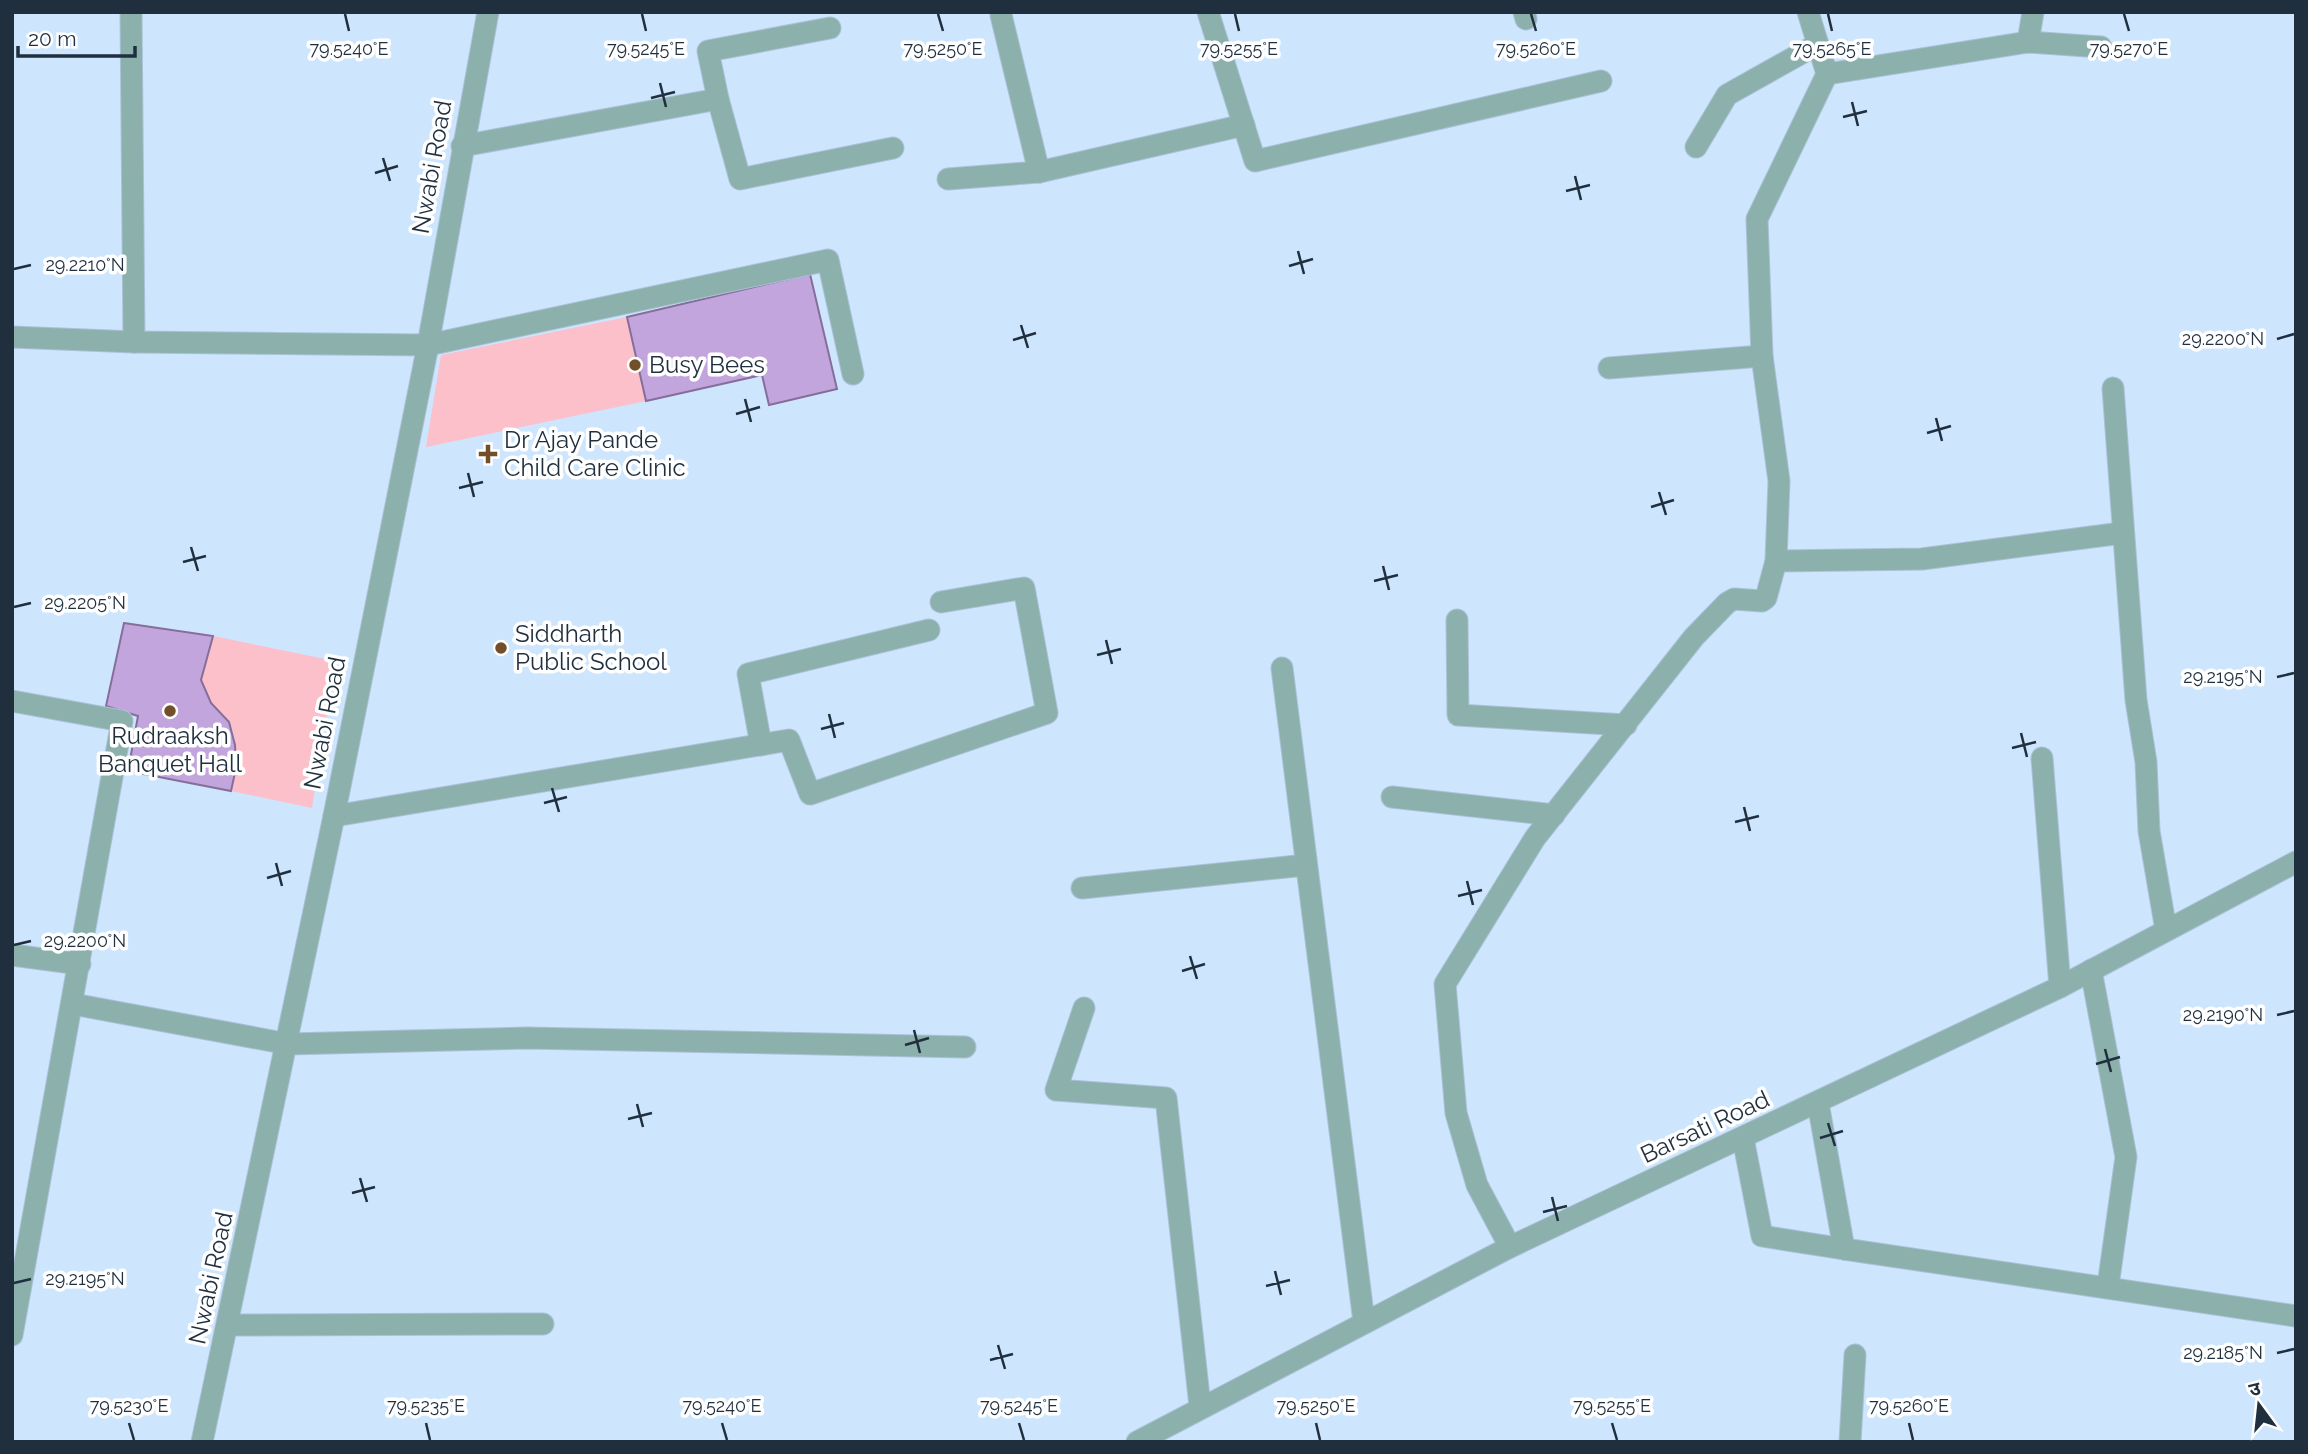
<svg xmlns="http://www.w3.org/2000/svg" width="2308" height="1454" viewBox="0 0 2308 1454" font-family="Raleway,'Noto Sans Devanagari',sans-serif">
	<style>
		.green { fill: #fbc0ca }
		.building { fill: #c3a5de; stroke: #856e99; stroke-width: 2 }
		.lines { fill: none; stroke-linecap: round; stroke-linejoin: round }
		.minor-casing { stroke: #aac1d7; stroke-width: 23 }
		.minor { stroke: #8cb0ac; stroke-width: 21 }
		.ticks { fill: none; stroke: #1f2f3e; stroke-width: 2.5 }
		.poi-dot { fill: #724f28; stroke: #fff; stroke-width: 2.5 }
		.labels { text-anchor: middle; stroke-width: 7; stroke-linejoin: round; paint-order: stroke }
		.street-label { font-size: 24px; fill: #1f2f3e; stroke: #fff }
		.poi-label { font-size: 24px; fill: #1f2f3e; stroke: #fff; text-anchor: start }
		.ticks-label { font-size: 18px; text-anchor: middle; fill: #1f2f3e; stroke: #fff; stroke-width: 7; stroke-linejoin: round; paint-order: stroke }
	</style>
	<rect width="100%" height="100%" fill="#cde5fd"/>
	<!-- green -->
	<g class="green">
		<polygon points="627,317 646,401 426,447 441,355"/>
		<path d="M213 636 335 661 312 808 231 791C235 769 241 740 227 720 218 708 202 696 201 679 200 664 208 649 213 636Z"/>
	</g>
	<!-- building -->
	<g class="building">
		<polygon points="810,274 837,389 769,405 762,375 646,401 627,317"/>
		<polygon points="124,623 213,636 201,680 211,703 229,722 235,745 236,768 231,791 128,771 138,716 106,706"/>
	</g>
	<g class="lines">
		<!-- minor casing -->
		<g class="minor-casing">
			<g id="minor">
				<polyline points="131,12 134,342"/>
				<polyline points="1208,12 1255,161 1601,81"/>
				<polyline points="1524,12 1526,19"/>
				<polyline points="1001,15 1039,172"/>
				<polyline points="2028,42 2033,12"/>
				<polyline points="1827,74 2028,42 2101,47"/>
				<polyline points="718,99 740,179 893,148"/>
				<polyline points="462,146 718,99 708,51 830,28"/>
				<polyline points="1696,147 1727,95 1818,44"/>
				<polyline points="948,179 1039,172 1244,125"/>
				<polyline points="12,337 134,342 428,345 828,260 853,374"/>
				<polyline points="1609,368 1762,356"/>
				<polyline points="2113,388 2136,700 2146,762 2149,831 2166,930"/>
				<polyline points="1776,561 1922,559 2122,533"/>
				<polyline points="1457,620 1458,715 1626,725"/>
				<polyline points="1282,668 1364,1322"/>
				<polyline points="12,701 122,721 12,1335"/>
				<polyline points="761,745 748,674 929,630"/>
				<polyline points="2042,758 2060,987"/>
				<polyline points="1392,797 1554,815"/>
				<polyline points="334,816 789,740 810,794 1047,713 1024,588 941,602"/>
				<polyline points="1082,888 1306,865"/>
				<polyline points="12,955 80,964"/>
				<polyline points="2091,970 2126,1157 2108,1286"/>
				<polyline points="73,1004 288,1044 527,1038 965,1047"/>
				<polyline points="1084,1008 1056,1090 1166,1098 1200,1406"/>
				<polyline points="1818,1103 1844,1249 2296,1316"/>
				<polyline points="1743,1138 1762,1236 1844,1249"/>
				<polyline points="1510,1247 1477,1185 1456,1113 1445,984 1535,838 1694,637 1727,603 1734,599 1762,601 1766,598 1776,561 1779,481 1762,356 1757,219 1827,74 1808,12"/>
				<polyline points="228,1325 543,1324"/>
				<polyline points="202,1442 334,816 428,345 488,12"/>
				<polyline points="1137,1442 1510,1247 2060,987 2296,862"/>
				<polyline points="1850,1442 1855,1355"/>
			</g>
		</g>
		<!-- minor -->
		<use href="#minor" class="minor"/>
	</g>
	<!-- ticks -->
	<path class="ticks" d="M345 14 349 31M642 14 646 31M938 14 943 31M1235 14 1239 31M1531 14 1536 31M1828 14 1832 31M2124 14 2129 31M660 83 666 107M651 98 675 92M1852 102 1858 126M1843 117 1867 111M383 158 390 181M375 173 398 166M1575 176 1581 200M1566 191 1590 185M1298 251 1304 274M1289 266 1313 259M14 269 31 265M1021 325 1028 348M2277 339 2294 334M1013 340 1036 333M745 399 751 422M736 414 760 407M1936 418 1942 441M1927 433 1951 426M468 473 474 497M459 488 483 482M1659 492 1666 515M1651 507 1674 500M191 547 198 571M183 562 206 556M1383 566 1389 590M1374 581 1398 575M14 607 31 603M1106 640 1112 664M1097 655 1121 649M2277 677 2294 673M829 714 835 738M821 729 844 723M2021 733 2027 757M2012 748 2036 742M552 788 559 812M544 803 567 797M1744 807 1750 831M1735 822 1759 816M276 863 282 886M267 878 291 871M1467 881 1473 905M1458 896 1482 890M14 945 31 941M1190 956 1197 979M1182 971 1205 964M2277 1015 2294 1011M914 1030 920 1053M905 1045 929 1038M2105 1049 2111 1072M2096 1064 2120 1057M637 1104 643 1127M628 1119 652 1113M1828 1123 1835 1146M1820 1138 1843 1131M360 1178 367 1202M352 1193 375 1187M1552 1197 1558 1221M1543 1212 1567 1206M1275 1271 1281 1295M14 1283 31 1279M1266 1286 1290 1280M998 1345 1005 1369M2277 1353 2294 1349M990 1360 1013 1354M129 1423 134 1440M426 1423 430 1440M722 1423 727 1440M1019 1423 1024 1440M1316 1423 1320 1440M1612 1423 1617 1440M1909 1423 1913 1440"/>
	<!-- markers -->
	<g class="poi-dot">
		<circle cx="635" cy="365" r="7"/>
		<path d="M484.5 443.5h7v7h7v7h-7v7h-7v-7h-7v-7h7z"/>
		<circle cx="501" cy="648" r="7"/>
		<circle cx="170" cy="711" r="7"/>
	</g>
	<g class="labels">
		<!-- street labels -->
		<g class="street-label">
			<text transform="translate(432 167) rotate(-80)" y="8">Nwabi Road</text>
			<text transform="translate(325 723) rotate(-79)" y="8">Nwabi Road</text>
			<text transform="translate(1705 1127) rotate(-25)" y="8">Barsati Road</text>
			<text transform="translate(211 1278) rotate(-78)" y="8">Nwabi Road</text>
		</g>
		<!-- poi labels -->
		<g class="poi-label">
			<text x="649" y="373">Busy Bees</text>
			<text x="504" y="448">Dr Ajay Pande<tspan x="504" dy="28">Child Care Clinic</tspan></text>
			<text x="515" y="642">Siddharth<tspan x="515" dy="28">Public School</tspan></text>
			<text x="170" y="744" text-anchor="middle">Rudraaksh<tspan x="170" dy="28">Banquet Hall</tspan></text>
		</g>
	</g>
	<g class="ticks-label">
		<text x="349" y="55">79.5240°E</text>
		<text x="646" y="55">79.5245°E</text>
		<text x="943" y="55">79.5250°E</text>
		<text x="1239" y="55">79.5255°E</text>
		<text x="1536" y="55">79.5260°E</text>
		<text x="1832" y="55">79.5265°E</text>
		<text x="2129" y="55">79.5270°E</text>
		<text x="85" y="271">29.2210°N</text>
		<text x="2223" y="345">29.2200°N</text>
		<text x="85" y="609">29.2205°N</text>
		<text x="2223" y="683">29.2195°N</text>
		<text x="85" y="947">29.2200°N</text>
		<text x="2223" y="1021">29.2190°N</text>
		<text x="85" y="1285">29.2195°N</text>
		<text x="2223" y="1359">29.2185°N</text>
		<text x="129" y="1412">79.5230°E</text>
		<text x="426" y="1412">79.5235°E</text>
		<text x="722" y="1412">79.5240°E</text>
		<text x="1019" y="1412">79.5245°E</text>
		<text x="1316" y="1412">79.5250°E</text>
		<text x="1612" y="1412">79.5255°E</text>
		<text x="1909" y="1412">79.5260°E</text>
	</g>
	<!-- border -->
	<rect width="2308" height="1454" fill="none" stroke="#1f2f3e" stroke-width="28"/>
	<!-- north arrow -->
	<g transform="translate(2259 1405) rotate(345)" stroke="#ffffff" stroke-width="5" paint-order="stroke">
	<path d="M0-5L12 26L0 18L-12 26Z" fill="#1f2f3e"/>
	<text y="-10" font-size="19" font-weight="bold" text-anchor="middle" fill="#1f2f3e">उ</text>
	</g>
	<!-- scale -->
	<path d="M18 46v10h117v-10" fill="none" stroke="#1f2f3e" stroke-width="3.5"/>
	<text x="28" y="46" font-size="21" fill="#1f2f3e" stroke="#ffffff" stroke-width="5" paint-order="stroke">20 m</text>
</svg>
